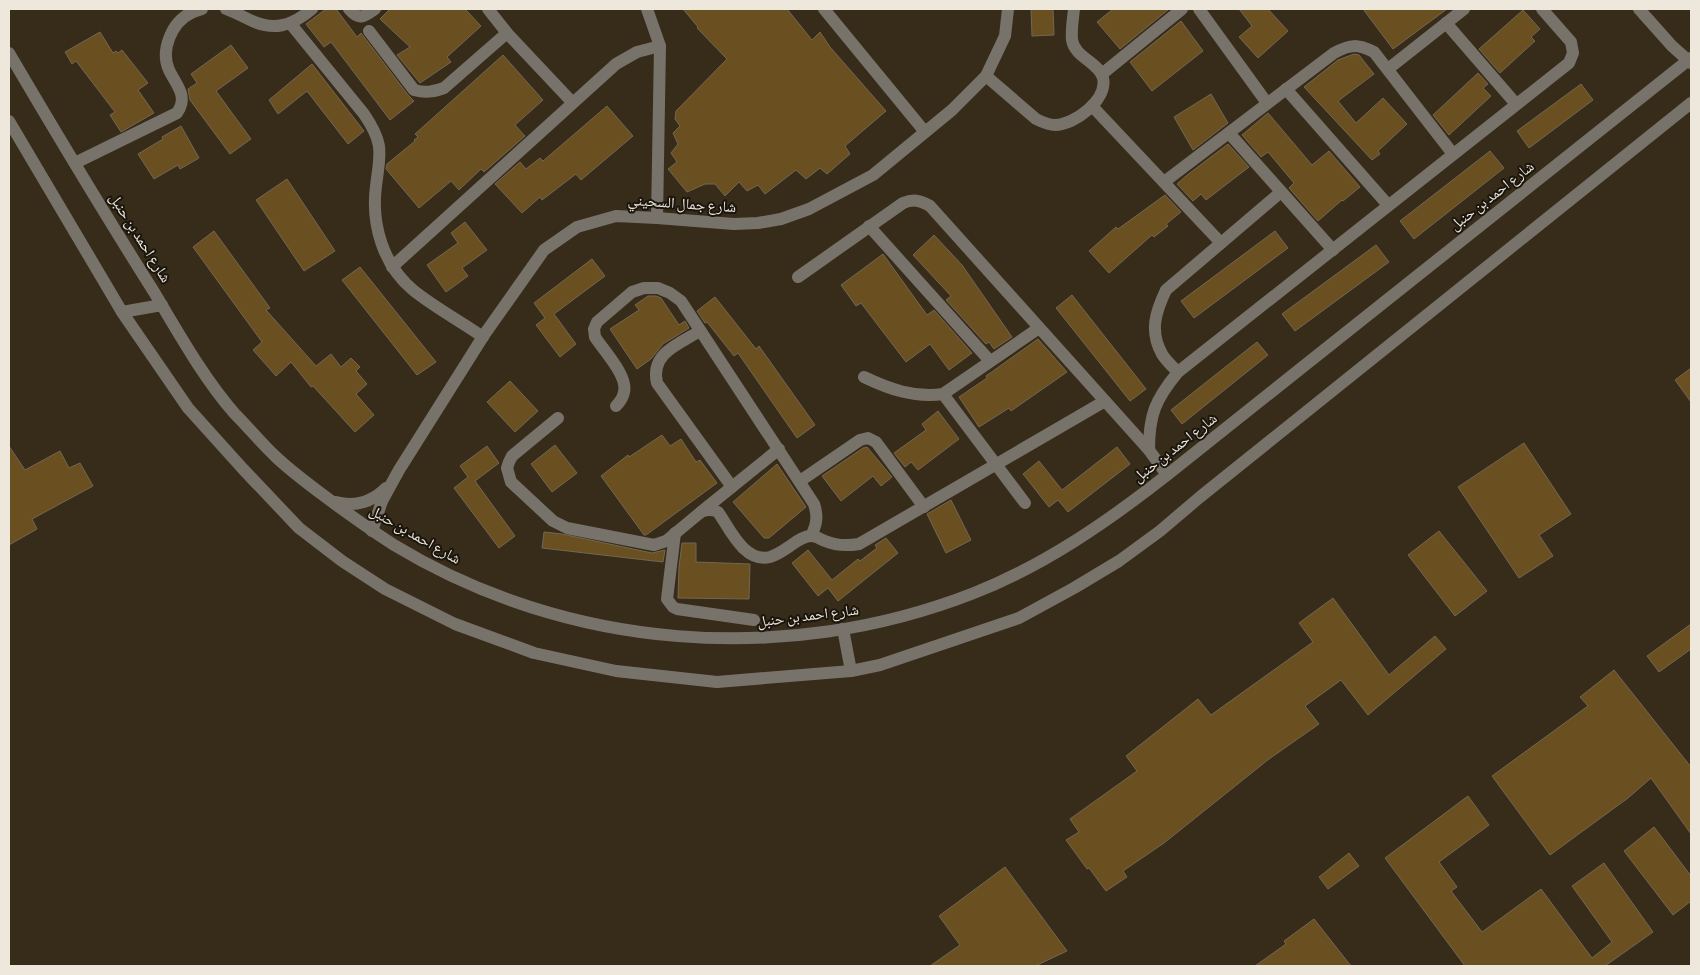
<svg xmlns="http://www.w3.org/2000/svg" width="1700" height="975" viewBox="0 0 1700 975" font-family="'Sofia Sans Condensed','Noto Naskh Arabic',sans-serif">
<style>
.building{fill:#6a4f20;stroke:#736754}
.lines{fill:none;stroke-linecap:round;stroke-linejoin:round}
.minor{stroke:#78736a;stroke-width:12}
.labels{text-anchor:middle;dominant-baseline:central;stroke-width:4;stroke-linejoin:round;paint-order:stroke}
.street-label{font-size:15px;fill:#eee7dc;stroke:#1a150d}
</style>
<rect width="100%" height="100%" fill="#372c1a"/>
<g class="building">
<polygon points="326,9 336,9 357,37 361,33 408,95 414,101 390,120 331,42 324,47 306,24"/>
<polygon points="390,9 465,9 481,26 447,57 451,62 420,83 397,55 410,47 380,19"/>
<polygon points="683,9 787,9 812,40 820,32 830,47 886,111 845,146 850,154 827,174 820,168 806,179 796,170 765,194 758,185 747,191 739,182 725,196 715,184 705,184 687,192 668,169 677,162 671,153 678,144 673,133 680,126 675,119 676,111 727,59 697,28 698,27"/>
<polygon points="1031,9 1053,9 1054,35 1032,36"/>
<polygon points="1113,9 1169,9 1120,49 1097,22"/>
<polygon points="1239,9 1268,9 1288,31 1258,58 1239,37 1252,26"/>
<polygon points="1363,9 1447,9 1393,49"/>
<polygon points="1523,10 1540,29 1531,37 1535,41 1500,73 1479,49"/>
<polygon points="1181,21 1203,51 1152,91 1130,62"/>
<polygon points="100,32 113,53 116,51 118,53 122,50 148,83 138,90 154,113 121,132 110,115 115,112 76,61 72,64 65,52"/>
<polygon points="231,45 248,68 216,91 251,139 230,154 190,100 188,89 197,83 191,74"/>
<polygon points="1354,54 1359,55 1374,74 1338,101 1356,123 1383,98 1407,124 1378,151 1380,154 1372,160 1304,87 1338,60"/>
<polygon points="503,55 543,100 515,125 525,136 484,172 481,169 459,190 451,181 419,208 386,169 387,164 415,141 414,140 418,137 415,134"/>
<polygon points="312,64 364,131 348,144 307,91 278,114 269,100"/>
<polygon points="1478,73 1488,84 1483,88 1491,96 1449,135 1433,115"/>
<polygon points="1581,84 1593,100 1529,148 1517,131"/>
<polygon points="1211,94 1228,123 1193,150 1174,117"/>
<polygon points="607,106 633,136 581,180 576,174 542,200 540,197 522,213 495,184 520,162 526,169 540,158 543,161"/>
<polygon points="1268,113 1312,165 1329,151 1360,187 1343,201 1342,200 1318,221 1289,188 1294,183 1268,152 1261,157 1242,135"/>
<polygon points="181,126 199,158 180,169 178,165 154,179 138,154 163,139 162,137"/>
<polygon points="1228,144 1249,167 1206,200 1201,194 1193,201 1177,184 1186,176"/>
<polygon points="1490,151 1504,168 1414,239 1400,221"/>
<polygon points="287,179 335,251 304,271 256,200"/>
<polygon points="1165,195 1181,212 1166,224 1168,226 1154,237 1152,235 1109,273 1089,251 1116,227 1118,229"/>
<polygon points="465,222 487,250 462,268 468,276 446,292 427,265 458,243 451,233"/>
<polygon points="214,231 270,308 266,310 316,366 331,354 341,367 351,358 360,367 356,371 367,384 356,394 374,415 355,432 313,386 311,387 291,362 276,376 253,350 262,342 193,247"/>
<polygon points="1275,231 1288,248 1194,318 1181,301"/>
<polygon points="934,235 962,265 1012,337 994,349 989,342 986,344 946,300 951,296 913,255"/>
<polygon points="1376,245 1389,262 1295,331 1282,314"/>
<polygon points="883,254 927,315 934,310 972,353 949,370 930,344 906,362 861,303 856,306 841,285"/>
<polygon points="592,259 605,276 554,314 576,344 560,357 536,325 545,318 534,303"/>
<polygon points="360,267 436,362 417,375 342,280"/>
<polygon points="1072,295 1146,389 1130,401 1056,308"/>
<polygon points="648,296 656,296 661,298 679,325 685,321 689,328 663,344 651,359 637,369 610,329 639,310 635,305"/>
<polygon points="715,297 756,349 759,346 815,425 797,438 738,353 734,356 707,322 705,323 697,311"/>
<polygon points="1038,339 1067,372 1011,411 1009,408 979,427 959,397 987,378 986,376"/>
<polygon points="1257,342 1268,355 1182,424 1171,410"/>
<polygon points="1691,368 1691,402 1675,380"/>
<polygon points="510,381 538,411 515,432 487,402"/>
<polygon points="938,411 959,439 918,470 911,462 905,467 894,453 926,430 922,424"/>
<polygon points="662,435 670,446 681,439 696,462 700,460 717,483 646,535 644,535 601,476 628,455 629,457"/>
<polygon points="1524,443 1571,514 1539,535 1553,556 1519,578 1458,487"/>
<polygon points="555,445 577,473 552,492 531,464"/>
<polygon points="9,446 25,470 60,451 69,468 80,463 93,486 32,519 37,529 9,545"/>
<polygon points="487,446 499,463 475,481 515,536 499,548 454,488 468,477 460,466"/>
<polygon points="867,447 892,477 881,486 873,476 841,501 822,476 863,448"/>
<polygon points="1117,447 1130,464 1068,512 1058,500 1049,507 1023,474 1039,461 1062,490"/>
<polygon points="777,464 806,507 769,538 764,538 733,502"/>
<polygon points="951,500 971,540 946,553 927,514"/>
<polygon points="1439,531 1487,591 1455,616 1408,555"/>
<polygon points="544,532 562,534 652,553 665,550 663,562 542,548"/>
<polygon points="886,538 898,553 838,601 828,588 818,596 792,563 808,550 832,580 858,559 860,561 877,548 875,545"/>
<polygon points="682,543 696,543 696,562 750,564 749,599 678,598 679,567"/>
<polygon points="1333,598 1389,675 1435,636 1446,649 1368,715 1341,680 1305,706 1319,724 1269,759 1164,843 1123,871 1127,877 1106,891 1089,868 1087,869 1066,840 1079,832 1070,819 1137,771 1126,756 1198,699 1211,715 1313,642 1299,623"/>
<polygon points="1691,624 1691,649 1659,672 1647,656"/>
<polygon points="1614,670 1691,767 1691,834 1651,778 1628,798 1550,855 1492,776 1588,706 1580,697"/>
<polygon points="1468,796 1489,825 1439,862 1457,887 1451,891 1482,932 1541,889 1592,958 1612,942 1572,886 1604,863 1653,932 1605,966 1465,966 1385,858"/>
<polygon points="1654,827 1691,876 1691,901 1673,915 1624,851"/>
<polygon points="1349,853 1359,866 1328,889 1319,877"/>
<polygon points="1005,867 1067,951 1035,966 930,966 960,945 939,916"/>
<polygon points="1314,919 1351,966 1255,966 1286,944 1284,941"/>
</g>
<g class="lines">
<g class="minor">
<path d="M226,9C234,12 240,15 248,19C273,32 292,26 312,9"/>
<path d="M349,9C359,21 364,17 375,9"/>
<polyline points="488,9 507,33 572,102"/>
<polyline points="647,9 660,46 657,218"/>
<polyline points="824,9 925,132"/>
<polyline points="1199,9 1267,103"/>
<polyline points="1639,9 1672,46 1691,63"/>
<path d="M290,23L364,114C385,145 380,153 376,186C371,224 383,265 413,290C434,307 460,321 483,337"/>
<polyline points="1446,23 1516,104"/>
<path d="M369,31L414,90C425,93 433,92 444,88L507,33"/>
<path d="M9,53C56,133 104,213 154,292C178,332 204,379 235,414C249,428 262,444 276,457C295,475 318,491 339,507C357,520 375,533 394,545C567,650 785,667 974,593C1045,565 1107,522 1167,475L1691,58"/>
<polyline points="1388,69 1464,9"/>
<polyline points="1102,74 1182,9"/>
<path d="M986,76L1036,119C1042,122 1048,125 1055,125C1074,125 1108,100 1103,78C1099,62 1075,58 1072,40C1071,30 1073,19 1074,9"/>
<polyline points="1286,89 1388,205"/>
<polyline points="1092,106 1221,243"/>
<polyline points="9,121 122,312 188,408 243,469 299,528 342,561 385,589 455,624 534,653 616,671 717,682 851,671 880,665 1019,618 1074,588 1119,561 1160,531 1200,497 1691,103"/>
<polyline points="1229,133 1333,250"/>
<path d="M75,163L177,113C189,96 176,85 169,70C160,50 172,22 191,13C195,11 199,10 202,9"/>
<path d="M1164,182L1334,53C1351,44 1357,44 1374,52L1453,154"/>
<polyline points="869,226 990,361"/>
<polyline points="392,267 616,64 637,52 660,46"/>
<path d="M798,277L903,203C913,199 920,200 930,206L1149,450L1167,475"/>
<polyline points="122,312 162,305"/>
<path d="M700,331C679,344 650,353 657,383L732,487"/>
<path d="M1178,372C1173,367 1166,361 1162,354C1149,331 1156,311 1166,290L1281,192"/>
<path d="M864,377C889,389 914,398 943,394L1039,328"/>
<polyline points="943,394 1025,503"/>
<path d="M616,406C620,402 623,398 624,392C628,376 604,351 595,337L594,329L597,322L632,292L644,288H658L670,293L681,301L814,504C818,516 817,524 811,536"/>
<path d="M558,418L512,456L509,462L507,468L511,482L553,521L567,528L654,545L666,541L701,512C707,509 712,509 718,512C730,529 744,563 770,557C777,555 784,550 790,546C796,542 803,536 811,536C816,536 820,539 825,541C837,546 847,546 859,544L1105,401"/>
<path d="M1149,450C1149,415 1155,400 1178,372L1569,63L1573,53L1571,42L1542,9"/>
<polyline points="800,481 860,440 868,438 876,442 924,507"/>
<path d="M336,502C355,507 371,503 386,488"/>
<polyline points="701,512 779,449"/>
<polyline points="372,531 382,501 399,470 484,335 544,250 577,227 616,216 657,218 734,224 758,223 781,219 809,209 873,175 952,110 986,76 1005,36 1008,9"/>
<polyline points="675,533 667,599 673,607 677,609 754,620"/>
<polyline points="843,629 851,671"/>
</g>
</g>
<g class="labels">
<g class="street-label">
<text transform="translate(1492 196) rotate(-38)">شارع احمد بن حنبل</text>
<text transform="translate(682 204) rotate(4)">شارع جمال السحيني</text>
<text transform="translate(140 238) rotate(58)">شارع احمد بن حنبل</text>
<text transform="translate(1175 448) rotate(-38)">شارع احمد بن حنبل</text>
<text transform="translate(415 535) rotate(30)">شارع احمد بن حنبل</text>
<text transform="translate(808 616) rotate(-7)">شارع احمد بن حنبل</text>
</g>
</g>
<rect width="1700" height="975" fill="none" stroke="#eee7dc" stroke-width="20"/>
</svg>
